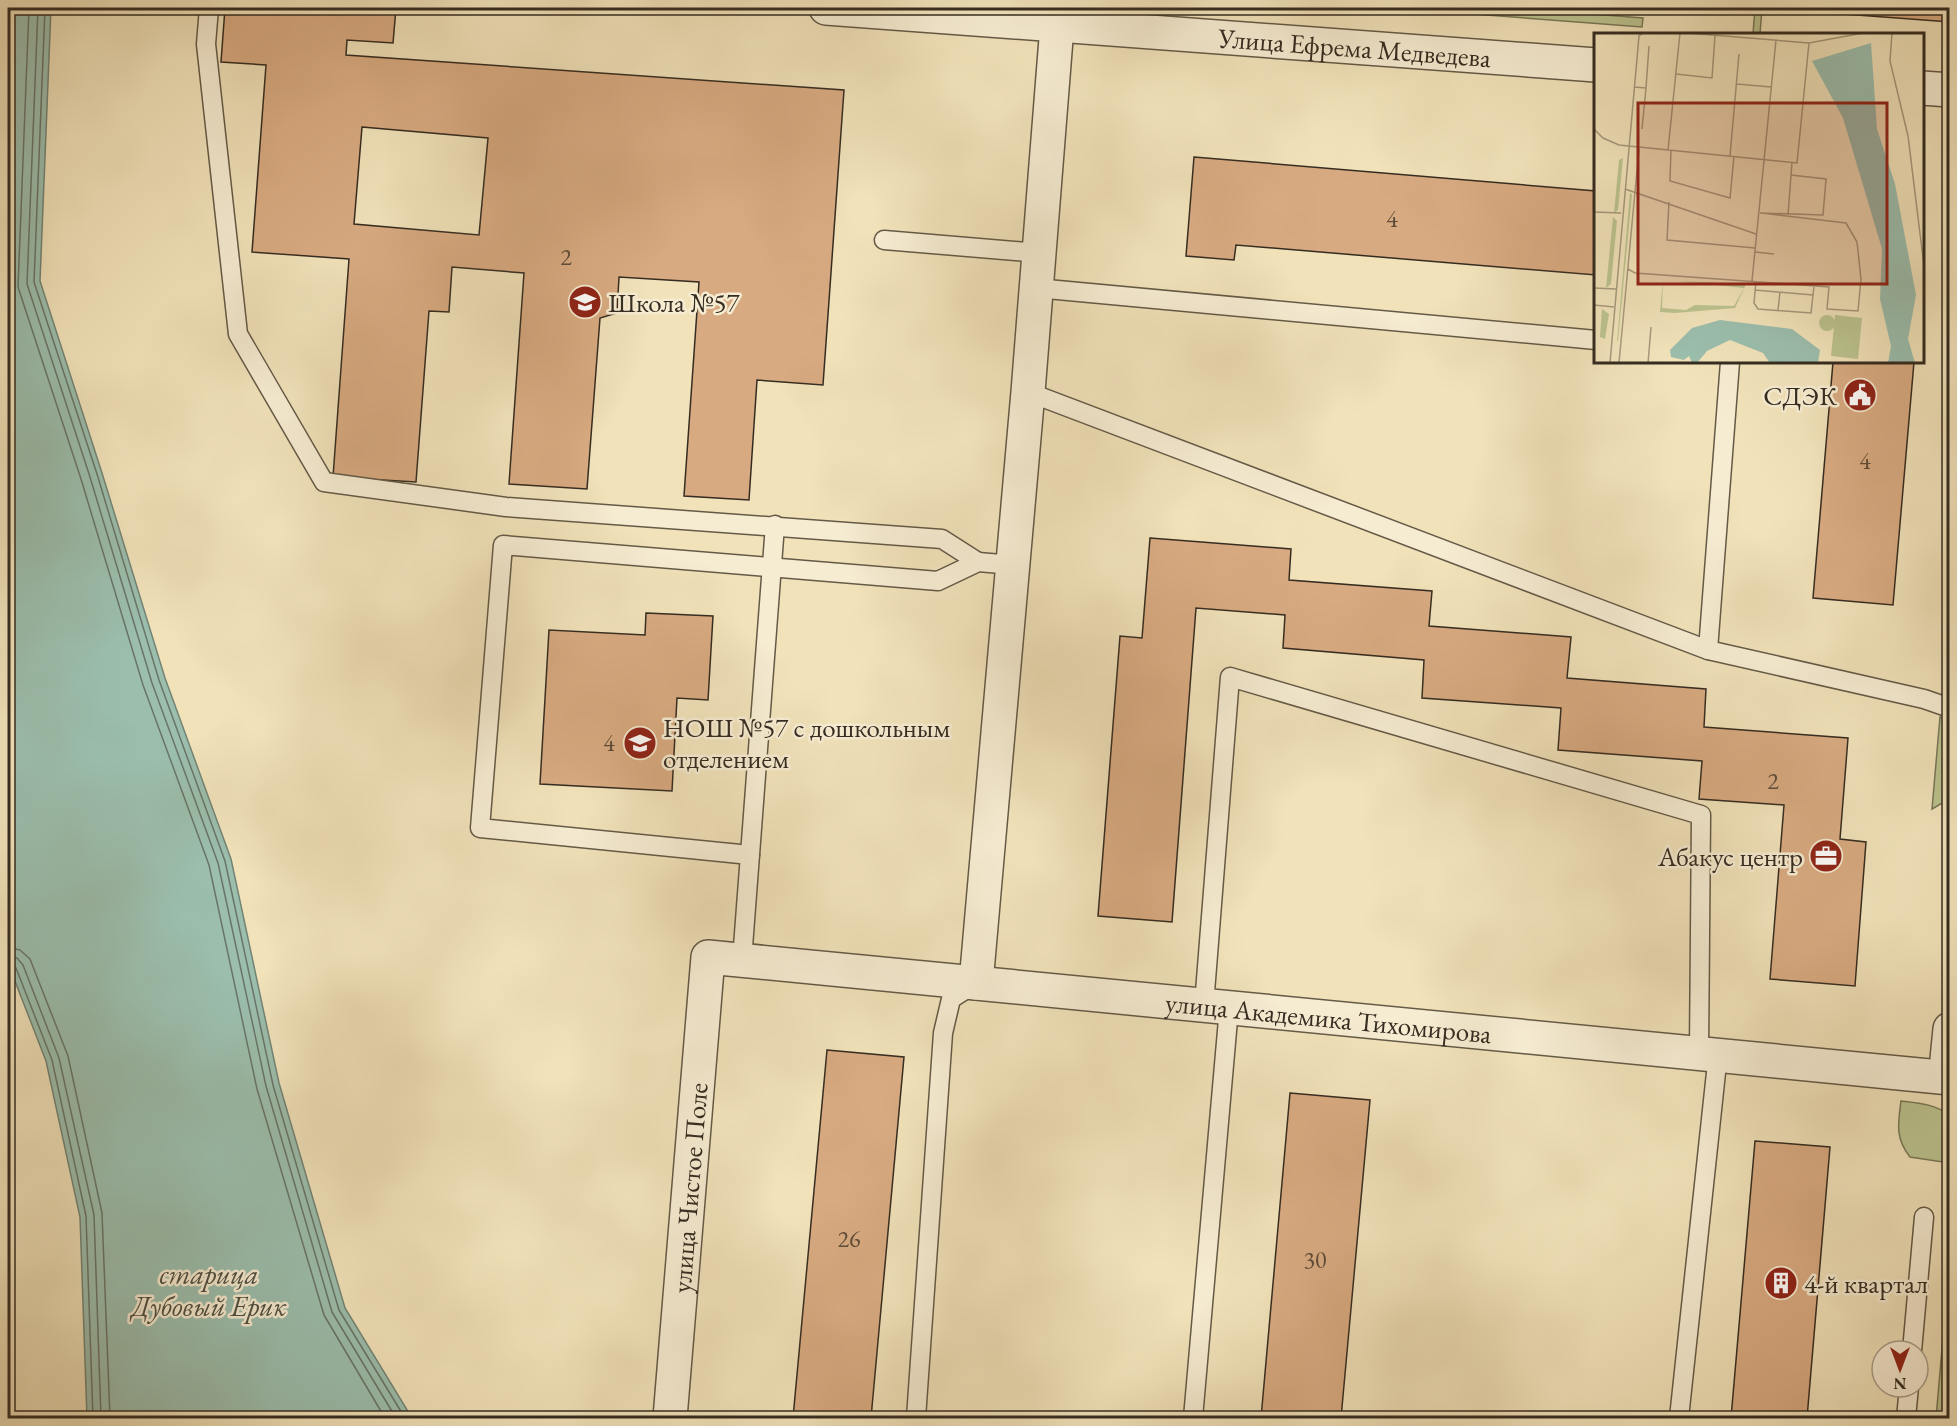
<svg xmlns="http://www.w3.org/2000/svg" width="1957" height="1426" viewBox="0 0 1957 1426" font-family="'EB Garamond',serif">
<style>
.green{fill:#bbc38f;stroke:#787858;stroke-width:1.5}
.water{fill:#9bbead;stroke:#728475;stroke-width:1.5}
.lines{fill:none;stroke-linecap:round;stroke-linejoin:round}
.shore{stroke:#687567;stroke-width:1.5}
.building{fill:#d8aa81;stroke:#352c21;stroke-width:1.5;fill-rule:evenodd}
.service-casing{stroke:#645a47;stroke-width:21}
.minor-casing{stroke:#645a47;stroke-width:36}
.service{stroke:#f6ecd2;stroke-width:18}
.minor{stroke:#f6ecd2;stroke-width:33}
.labels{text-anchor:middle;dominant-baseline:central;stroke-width:5;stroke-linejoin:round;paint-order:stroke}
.number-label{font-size:24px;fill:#5e4c39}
.street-label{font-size:27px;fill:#352c21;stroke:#f6ecd2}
.poi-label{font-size:27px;fill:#352c21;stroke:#f6ecd2;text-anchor:start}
.water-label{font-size:28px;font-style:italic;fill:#4e5044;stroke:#f6ecd2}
.inset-road{fill:none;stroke:#a6997d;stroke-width:1.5}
.view{fill:#8f2418;fill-opacity:0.15;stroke:#8f2418;stroke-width:3}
.inset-edge{fill:none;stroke:#352c21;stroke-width:3}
</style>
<rect width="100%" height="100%" fill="#f1e2ba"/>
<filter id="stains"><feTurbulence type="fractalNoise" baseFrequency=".00333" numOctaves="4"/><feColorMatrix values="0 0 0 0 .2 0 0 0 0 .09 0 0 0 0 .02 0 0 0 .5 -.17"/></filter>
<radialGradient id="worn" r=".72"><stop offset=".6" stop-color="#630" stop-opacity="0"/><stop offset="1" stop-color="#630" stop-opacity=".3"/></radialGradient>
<g class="green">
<polygon points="1394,8 1514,8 1643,18 1642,27"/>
<polygon points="1755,8 1762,8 1760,34 1753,34"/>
<polygon points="1940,717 1949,722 1949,799 1932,809"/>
<path d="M1901,1101C1918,1103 1935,1104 1949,1115V1163L1910,1157C1895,1138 1898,1124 1901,1101Z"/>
<polygon points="1949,1269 1949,1418 1936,1418"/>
</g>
<polygon class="water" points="8,8 51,8 40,281 102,473 165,678 231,859 279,1083 345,1308 412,1418 87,1418 80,1217 46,1061 8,963"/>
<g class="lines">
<g class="shore">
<polyline points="29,8 18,287 81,479 143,685 209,865 257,1089 324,1315 385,1418"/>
<polyline points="38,8 27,284 90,477 152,683 218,863 266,1086 332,1312 396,1418"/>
<polyline points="45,8 34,282 97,474 159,680 225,861 273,1085 339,1310 405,1418"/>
<polyline points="8,947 20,950 30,959 68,1056 102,1213 110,1418"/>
<polyline points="8,956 17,958 23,965 59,1058 94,1215 101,1418"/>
<polyline points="8,964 16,968 52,1060 86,1216 93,1418"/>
</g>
</g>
<g class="building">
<path d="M225,8H396L393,43L347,40L346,55L844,90L823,385L757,380L749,500L684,496L699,282L619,277L617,313L600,318L587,489L509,484L524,273L452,267L449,312L429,311L416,482L333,477L349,259L252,252L266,65L221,62ZM362,127L488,138L479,235L354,224Z"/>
<polygon points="1790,8 1950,8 1950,22 1790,10"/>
<polygon points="1194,157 1596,191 1596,275 1236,245 1234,260 1186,256"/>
<polygon points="1833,362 1914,362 1893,605 1813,598"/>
<polygon points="1150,538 1291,549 1289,580 1432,591 1429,626 1571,637 1567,678 1706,689 1704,727 1848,738 1840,839 1866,842 1855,986 1770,979 1784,805 1699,799 1702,761 1558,750 1561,708 1422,698 1424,660 1283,648 1285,615 1196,608 1172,922 1098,916 1120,636 1142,638"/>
<polygon points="646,613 713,616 708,700 677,698 672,791 540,784 549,630 645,635"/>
<polygon points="827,1050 904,1057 871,1418 793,1418"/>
<polygon points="1290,1093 1370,1100 1341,1418 1261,1418"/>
<polygon points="1755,1141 1830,1147 1807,1418 1731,1418"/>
</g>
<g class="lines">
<g class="service-casing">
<g id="service">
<polyline points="209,8 206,44 238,334 324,482 506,507 942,539 978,562"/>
<polyline points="884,240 1039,253"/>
<polyline points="1036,288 1596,340"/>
<polyline points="1028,392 1708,650 1924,699 1950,708"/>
<polyline points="1708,650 1730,362"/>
<polyline points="750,855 480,828 503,545 938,581 978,562 1013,565"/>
<polyline points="742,960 775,525"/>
<polyline points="1204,1005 1230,677 1701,815 1699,1052"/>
<polyline points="1912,1351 1924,1217"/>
<polyline points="916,1418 943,1033 951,999 973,985"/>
<polyline points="1193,1418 1229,1008"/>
<polyline points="1679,1418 1718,1054"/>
<polyline points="1906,1418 1909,1387"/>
</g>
</g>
<g class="minor-casing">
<g id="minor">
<path id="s1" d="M826,8L1596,65"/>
<polyline points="1922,88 1950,90"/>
<polyline points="976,983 1028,392 1057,26"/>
<polyline points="1947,1059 1950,1029"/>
<path id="s2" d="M670,1418L708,957L1950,1078"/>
</g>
</g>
<use href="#service" class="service"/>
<use href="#minor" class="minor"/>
</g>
<defs>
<g id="school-disc" transform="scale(1.725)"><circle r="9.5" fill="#8f2418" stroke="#f6ecd2"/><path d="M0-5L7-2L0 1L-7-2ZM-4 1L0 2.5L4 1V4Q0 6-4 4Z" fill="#fff"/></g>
<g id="civic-disc" transform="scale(1.725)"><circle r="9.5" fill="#8f2418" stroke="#f6ecd2"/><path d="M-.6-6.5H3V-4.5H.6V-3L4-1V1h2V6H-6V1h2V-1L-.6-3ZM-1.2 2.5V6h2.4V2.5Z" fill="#fff"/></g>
<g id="office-disc" transform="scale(1.725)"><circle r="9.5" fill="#8f2418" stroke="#f6ecd2"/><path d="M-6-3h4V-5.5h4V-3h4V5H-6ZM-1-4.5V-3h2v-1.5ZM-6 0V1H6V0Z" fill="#fff"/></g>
<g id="building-disc" transform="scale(1.725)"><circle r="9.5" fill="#8f2418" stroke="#f6ecd2"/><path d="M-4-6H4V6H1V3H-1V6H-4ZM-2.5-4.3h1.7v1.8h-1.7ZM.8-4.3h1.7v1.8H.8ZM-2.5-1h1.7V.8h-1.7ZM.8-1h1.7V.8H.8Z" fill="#fff"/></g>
</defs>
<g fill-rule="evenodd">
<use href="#school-disc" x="585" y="302"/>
<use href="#civic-disc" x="1860" y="395"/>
<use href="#school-disc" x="640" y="743"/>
<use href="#office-disc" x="1826" y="856"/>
<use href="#building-disc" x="1781" y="1283"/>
</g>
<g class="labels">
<g class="number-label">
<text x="1392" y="218">4</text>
<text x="566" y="256">2</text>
<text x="1865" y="460">4</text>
<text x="609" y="742">4</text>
<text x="1773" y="780">2</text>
<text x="849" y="1238">26</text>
<text x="1315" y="1259">30</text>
</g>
<g class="street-label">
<text stroke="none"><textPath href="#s1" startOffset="530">Улица Ефрема Медведева</textPath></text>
<text stroke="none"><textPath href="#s2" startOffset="1086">улица Академика Тихомирова</textPath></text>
<text stroke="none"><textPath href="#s2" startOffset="231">улица Чистое Поле</textPath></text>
</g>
<g class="poi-label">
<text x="608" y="302">Школа №57</text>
<text x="1837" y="395" text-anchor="end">СДЭК</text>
<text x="663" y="727">НОШ №57 с дошкольным<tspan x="663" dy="31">отделением</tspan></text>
<text x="1803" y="856" text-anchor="end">Абакус центр</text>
<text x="1804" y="1283">4-й квартал</text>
</g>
<g class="water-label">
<text x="209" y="1274">старица<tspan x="209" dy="32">Дубовый Ерик</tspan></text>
</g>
</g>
<g transform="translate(1594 33)">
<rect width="330" height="330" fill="#f1e2ba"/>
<path d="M29,125L24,177L20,180L25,127ZM36,160L38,161L24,308H23ZM19,184L23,188L17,251L12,255ZM69,247L68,275L92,277L101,272L140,273L150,255L84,248L152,251L141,275L81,280L66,279ZM8,276L15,281L11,306L6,304ZM241,282L268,285L264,326L237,323ZM225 290a8 8 0 1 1 16 0a8 8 0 1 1-16 0Z" fill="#bbc38f"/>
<path d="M277,10L283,96L301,151L322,262L314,306L321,330H294L297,313L286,266L288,216L249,85L218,28ZM126,287L198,296L226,317L224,330H176L169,320L136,307L113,318L103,330H98L95,323L90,327L77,324L76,317L98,295Z" fill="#9bbead"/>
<path class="inset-road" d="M94,0L215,10L269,0M298,0L296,28L314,103L330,233M82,41L118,45L121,3M143,51L177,54M40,54L52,55L55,13M0,96L9,105L25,112L203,130L215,10M48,96L52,55M74,117L86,0M77,117L76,148L136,165L140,123M136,123L145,21M31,156L162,201M75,169L73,207L161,215M0,179L27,180M166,180L229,182L232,146L197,142M194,182L198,129M161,219L180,221M34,236L41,240L235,254L233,276L264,278L267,246L263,209L252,190L168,180M158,248L182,7M162,248L160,270L164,276L217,280L220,253M0,255L22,256M161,257L219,262M0,272L20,274M184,277L186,259M16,330L45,3L49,0M25,330L45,116M54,330L57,294"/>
<path class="view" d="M44,70H293V251H44Z"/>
<rect width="330" height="330" class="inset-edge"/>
</g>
<rect width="1957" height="1426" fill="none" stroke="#f1e2ba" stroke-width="30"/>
<rect x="9" y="9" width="1939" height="1408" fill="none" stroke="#352c21" stroke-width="3"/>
<rect x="15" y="15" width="1927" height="1396" fill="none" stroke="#352c21" stroke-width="1.5"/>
<g transform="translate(1900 1369) rotate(180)"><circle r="28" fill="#f6ecd2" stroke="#a99f8b" stroke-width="1.5"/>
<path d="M0-4.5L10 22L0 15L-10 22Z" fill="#8f2418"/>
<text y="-9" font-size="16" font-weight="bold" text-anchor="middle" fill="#352c21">N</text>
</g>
<rect width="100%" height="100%" filter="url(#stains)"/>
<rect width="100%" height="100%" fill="url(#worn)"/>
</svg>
